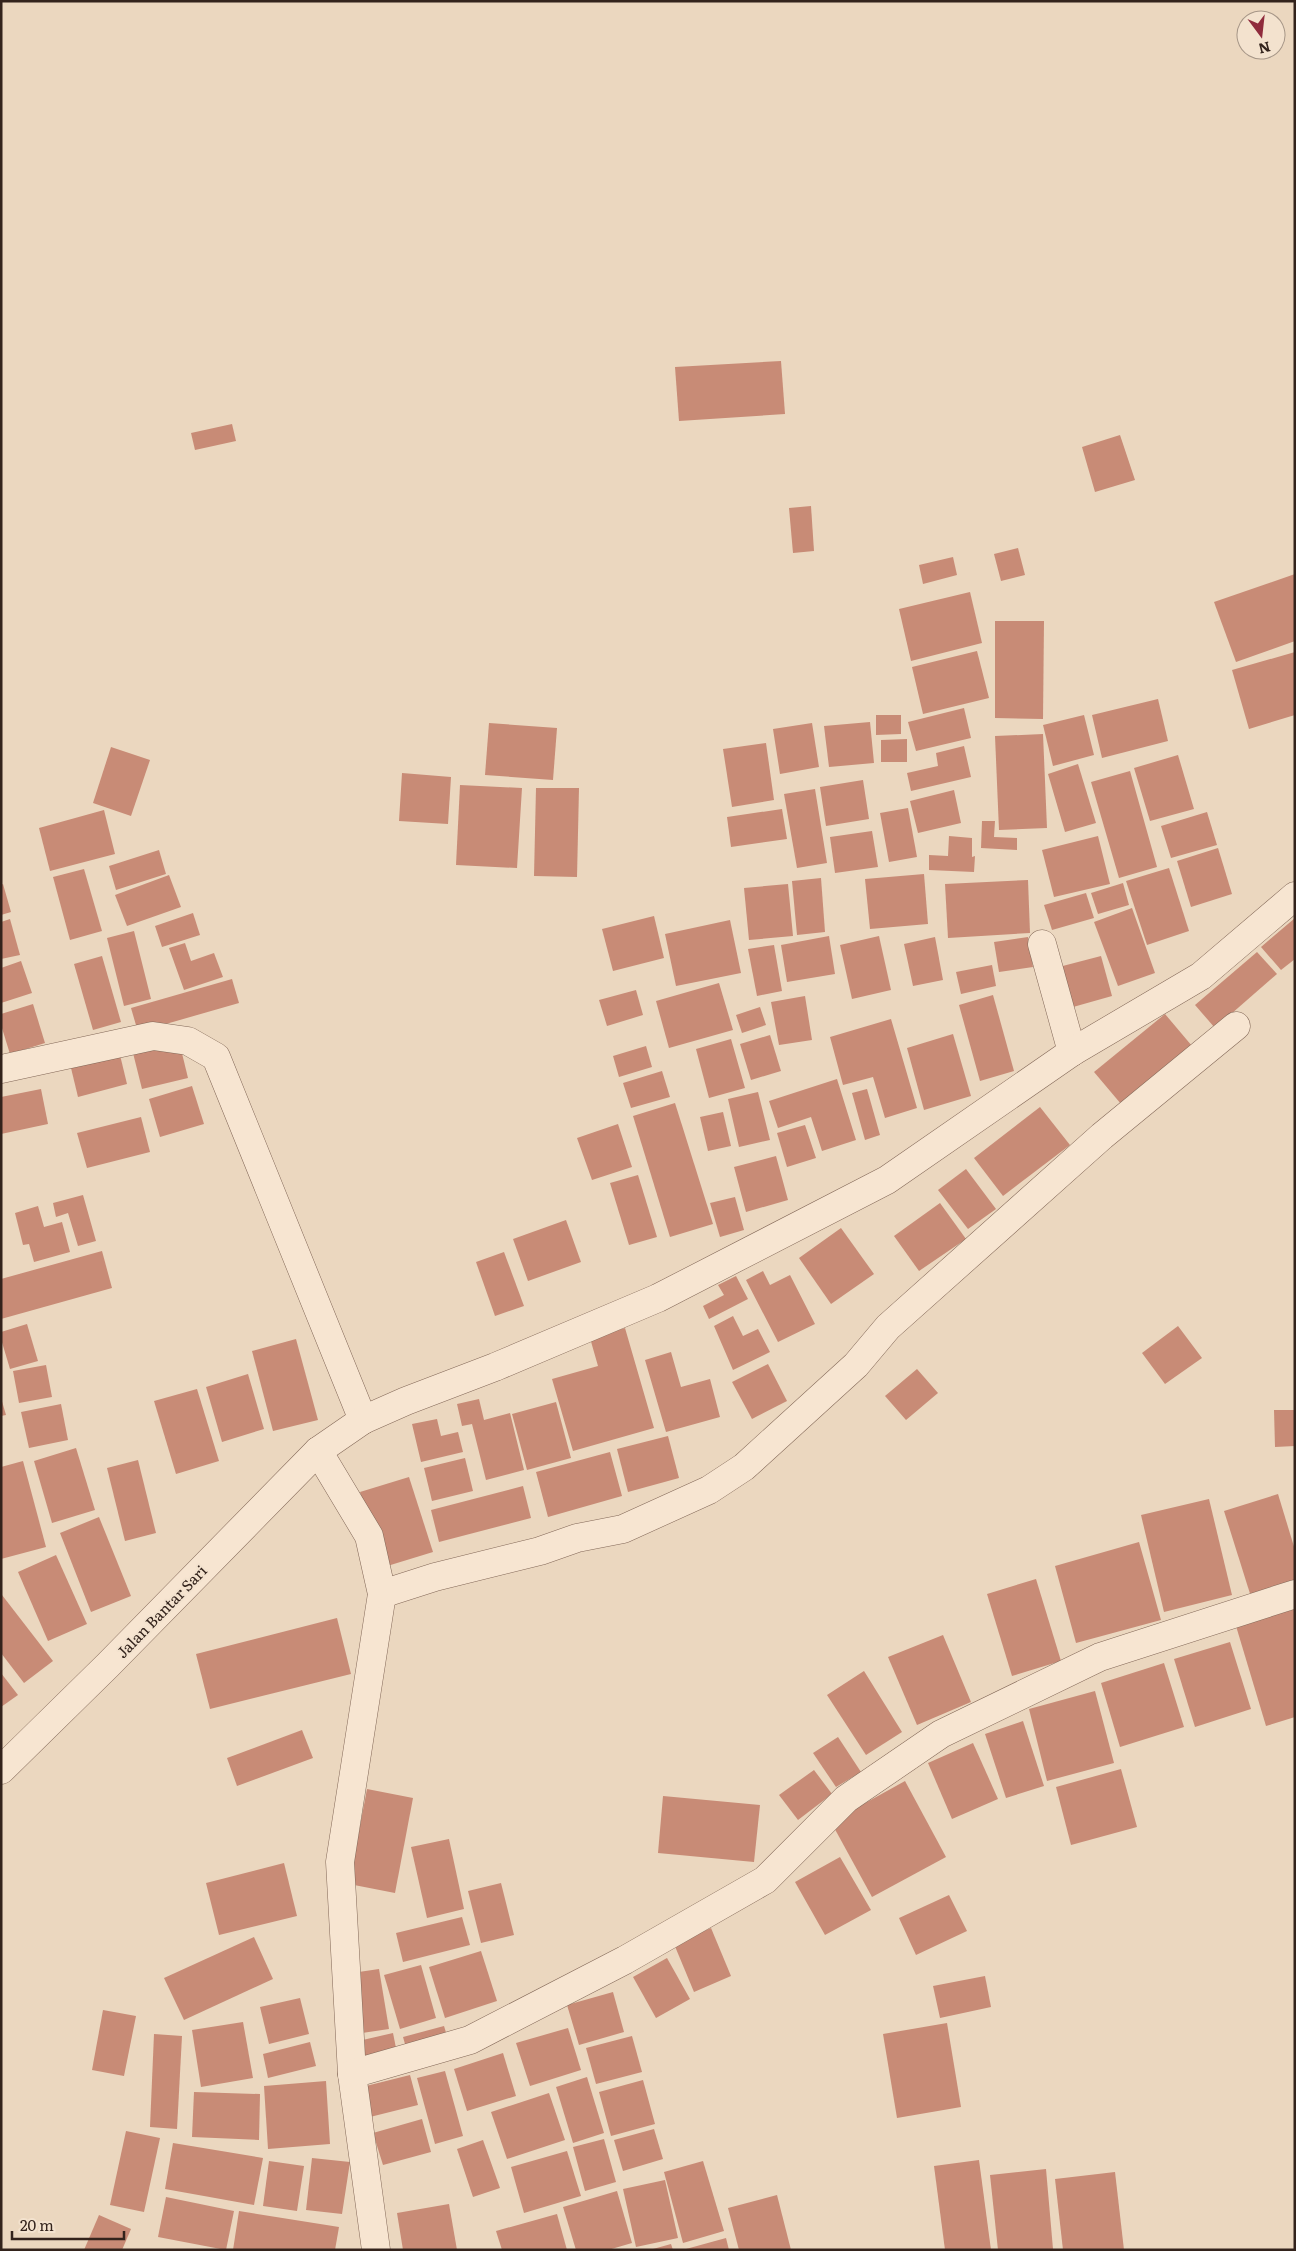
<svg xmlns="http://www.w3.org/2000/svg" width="1296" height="2251" viewBox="0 0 1296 2251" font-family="Literata,serif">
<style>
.building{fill:#c88b76}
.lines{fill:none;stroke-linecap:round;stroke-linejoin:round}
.minor-casing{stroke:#836858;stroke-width:29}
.minor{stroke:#f7e5d1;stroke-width:28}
.labels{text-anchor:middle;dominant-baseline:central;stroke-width:4;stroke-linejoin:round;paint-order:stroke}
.street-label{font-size:15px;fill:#33231c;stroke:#f3e2ce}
</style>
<rect width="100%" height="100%" fill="#ebd7bf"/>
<g class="building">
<polygon points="781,361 785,414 679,421 675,367"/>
<polygon points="232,424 236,441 195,450 191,433"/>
<polygon points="1120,435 1135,480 1095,492 1082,447"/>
<polygon points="811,506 814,551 793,553 789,508"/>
<polygon points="1018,548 1025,575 1001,581 994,554"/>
<polygon points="953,557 957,575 923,584 919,565"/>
<polygon points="1295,574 1295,641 1236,662 1214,602"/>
<polygon points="970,592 982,643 911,661 899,609"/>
<polygon points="995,621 1044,621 1043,719 995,718"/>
<polygon points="977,651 989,698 923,714 912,667"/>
<polygon points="1295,652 1295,715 1249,729 1232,670"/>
<polygon points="1158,699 1168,741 1102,758 1092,715"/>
<polygon points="964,708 971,738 916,751 908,722"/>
<polygon points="876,715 901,715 901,734 876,735"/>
<polygon points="1084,715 1094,755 1053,766 1043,725"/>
<polygon points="870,722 874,763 829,767 824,726"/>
<polygon points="489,723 557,728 553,780 485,775"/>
<polygon points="812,723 819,767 780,774 773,729"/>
<polygon points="1043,734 1047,828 999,830 995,736"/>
<polygon points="907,739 907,762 881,762 881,740"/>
<polygon points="766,743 774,800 732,807 723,749"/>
<polygon points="964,746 971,777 911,791 907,773 938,766 936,753"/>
<polygon points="111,747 150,760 131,816 93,803"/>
<polygon points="1178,755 1194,809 1150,821 1134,768"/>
<polygon points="1078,764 1096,823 1065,832 1048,774"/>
<polygon points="1130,771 1157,867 1119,878 1091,782"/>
<polygon points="402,773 451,777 448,824 399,821"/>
<polygon points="863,780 869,819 826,826 820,787"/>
<polygon points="460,785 522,788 517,868 456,865"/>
<polygon points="536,788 579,788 577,877 534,876"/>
<polygon points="815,789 827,863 797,868 784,794"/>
<polygon points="954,790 961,823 918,833 910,801"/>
<polygon points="908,808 917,857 889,862 880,813"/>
<polygon points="782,809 787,839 731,847 727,817"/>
<polygon points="104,810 115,854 50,871 39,828"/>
<polygon points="1207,812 1217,845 1171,858 1161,826"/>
<polygon points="982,821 995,821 994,837 1017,838 1017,850 981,848"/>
<polygon points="872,831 878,867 835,873 830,837"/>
<polygon points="949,836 972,838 972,857 975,856 974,872 929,870 929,855 948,856"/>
<polygon points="1098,836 1110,884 1054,897 1042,850"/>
<polygon points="1218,848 1232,894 1191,907 1177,861"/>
<polygon points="159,850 166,874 116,890 109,866"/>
<polygon points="1169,868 1189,931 1147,945 1126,881"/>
<polygon points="84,869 102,931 70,940 53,877"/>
<polygon points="924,874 928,924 870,929 865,879"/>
<polygon points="169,875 181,907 127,926 115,895"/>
<polygon points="821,878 825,932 797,935 792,881"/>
<polygon points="1028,880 1030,933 948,938 945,884"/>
<polygon points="1123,883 1129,905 1098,914 1091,893"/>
<polygon points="3,884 11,912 1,915 1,885"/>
<polygon points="788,884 793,936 749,940 744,888"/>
<polygon points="1086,893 1094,918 1052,930 1044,905"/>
<polygon points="1132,908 1155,973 1118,986 1094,922"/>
<polygon points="193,913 200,935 162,947 155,926"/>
<polygon points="654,916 664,958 613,971 602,929"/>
<polygon points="1295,918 1295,959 1281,970 1261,947"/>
<polygon points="10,919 20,955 1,959 1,922"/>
<polygon points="730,920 741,973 676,986 665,934"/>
<polygon points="134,931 151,999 124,1006 107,938"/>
<polygon points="829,936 835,974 787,982 781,945"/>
<polygon points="879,936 891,990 852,999 840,945"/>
<polygon points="935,937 943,980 913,986 904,944"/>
<polygon points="1028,937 1033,967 999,972 994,942"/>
<polygon points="185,943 191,961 214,953 223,977 184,990 169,948"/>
<polygon points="774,945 782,991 757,996 748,949"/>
<polygon points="1257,952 1277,974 1215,1028 1195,1005"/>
<polygon points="102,956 121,1022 93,1030 74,964"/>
<polygon points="1101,956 1112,996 1066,1009 1055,968"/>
<polygon points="21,961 32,993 1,1003 1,968"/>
<polygon points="992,965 996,986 961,994 956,972"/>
<polygon points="232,979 239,1003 138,1032 131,1008"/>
<polygon points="719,983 733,1030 669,1048 656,1001"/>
<polygon points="636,990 643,1015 607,1026 599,1000"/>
<polygon points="993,995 1014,1071 980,1081 959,1005"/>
<polygon points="805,996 812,1040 779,1045 771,1002"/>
<polygon points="33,1004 45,1043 10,1054 1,1025 1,1014"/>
<polygon points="760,1007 766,1025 742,1033 736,1015"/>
<polygon points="1165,1014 1192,1046 1121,1104 1094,1072"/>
<polygon points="891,1019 917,1108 885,1118 873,1077 843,1085 830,1037"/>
<polygon points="953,1034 971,1096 924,1110 907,1048"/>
<polygon points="770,1035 781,1071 751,1080 740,1044"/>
<polygon points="731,1039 745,1088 709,1098 696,1049"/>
<polygon points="179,1041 188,1078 142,1089 133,1053"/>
<polygon points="646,1046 652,1067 619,1077 613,1056"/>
<polygon points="120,1055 127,1084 78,1097 71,1068"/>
<polygon points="662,1071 670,1097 631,1108 623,1083"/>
<polygon points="837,1079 856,1140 822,1151 811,1117 778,1128 769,1101"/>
<polygon points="192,1086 204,1124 160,1137 149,1099"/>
<polygon points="41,1089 48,1124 1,1134 1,1097"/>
<polygon points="867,1089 880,1135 865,1140 852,1093"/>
<polygon points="758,1092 770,1140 739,1147 728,1099"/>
<polygon points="675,1103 713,1224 670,1237 633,1116"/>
<polygon points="1040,1107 1070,1145 1003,1196 974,1158"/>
<polygon points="723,1112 731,1146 708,1151 700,1117"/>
<polygon points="141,1117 150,1152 87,1168 77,1133"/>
<polygon points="618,1124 632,1167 592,1180 577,1138"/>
<polygon points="805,1125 816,1158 787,1167 777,1133"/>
<polygon points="776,1156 788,1200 746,1212 734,1167"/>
<polygon points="966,1169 996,1209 968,1229 938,1190"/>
<polygon points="638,1175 657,1237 629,1245 610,1183"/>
<polygon points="83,1195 96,1241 78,1246 68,1213 56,1217 53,1203"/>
<polygon points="735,1197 744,1230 720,1237 710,1203"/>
<polygon points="940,1203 966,1239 919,1271 894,1236"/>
<polygon points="38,1206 44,1227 62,1222 70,1252 34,1262 29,1244 23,1245 15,1213"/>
<polygon points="566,1220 581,1262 528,1281 513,1239"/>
<polygon points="841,1228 874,1274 831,1304 799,1258"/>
<polygon points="102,1251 112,1288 1,1319 1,1279"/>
<polygon points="504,1252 524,1306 495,1316 476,1262"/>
<polygon points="763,1271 770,1285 790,1275 815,1324 778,1342 746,1280"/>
<polygon points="736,1276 748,1299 709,1319 703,1306 724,1295 718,1285"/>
<polygon points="733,1316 743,1336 758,1329 770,1352 733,1370 714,1326"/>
<polygon points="27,1324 38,1361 10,1369 1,1339 1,1332"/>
<polygon points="1178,1326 1202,1358 1165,1384 1142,1353"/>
<polygon points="625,1328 654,1428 573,1451 552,1379 598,1366 590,1338"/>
<polygon points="296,1339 318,1420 273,1431 252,1351"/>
<polygon points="671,1352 681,1387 710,1379 720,1417 666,1432 645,1360"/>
<polygon points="768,1364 787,1401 752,1419 732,1382"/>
<polygon points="46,1365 52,1397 19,1403 13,1371"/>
<polygon points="917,1369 938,1393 906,1420 885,1396"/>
<polygon points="248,1374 264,1429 222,1442 206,1387"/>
<polygon points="197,1389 219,1461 176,1474 154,1401"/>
<polygon points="1,1398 6,1415 1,1416"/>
<polygon points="479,1399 484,1420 510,1413 524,1470 486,1480 472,1424 462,1426 457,1404"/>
<polygon points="556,1402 571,1458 527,1470 512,1414"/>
<polygon points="61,1404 68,1440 29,1448 21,1412"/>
<polygon points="1274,1410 1295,1410 1295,1446 1275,1447"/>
<polygon points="437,1419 441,1436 458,1432 463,1452 421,1462 412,1424"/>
<polygon points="668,1436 679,1478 628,1492 617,1449"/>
<polygon points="76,1448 95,1510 52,1523 34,1461"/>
<polygon points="610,1452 622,1496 548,1517 536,1472"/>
<polygon points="465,1458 473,1491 432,1501 424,1468"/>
<polygon points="138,1460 156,1533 125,1541 107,1468"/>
<polygon points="23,1461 46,1547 1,1559 1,1467"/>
<polygon points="409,1477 433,1552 384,1567 360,1492"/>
<polygon points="523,1486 531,1518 439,1542 431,1510"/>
<polygon points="1278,1494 1295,1550 1295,1587 1252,1600 1224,1511"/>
<polygon points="1209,1499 1232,1595 1164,1612 1141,1515"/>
<polygon points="99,1517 131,1596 91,1612 60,1533"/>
<polygon points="1139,1542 1161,1620 1076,1643 1055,1566"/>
<polygon points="56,1555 87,1624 48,1641 18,1572"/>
<polygon points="1036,1579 1061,1661 1012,1676 987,1594"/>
<polygon points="2,1595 53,1661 24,1683 1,1653"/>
<polygon points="1295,1609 1295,1717 1266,1726 1236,1626"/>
<polygon points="337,1618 351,1674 210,1709 196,1654"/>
<polygon points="943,1635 971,1702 917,1725 888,1657"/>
<polygon points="1230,1642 1251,1709 1195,1727 1174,1659"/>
<polygon points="1164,1663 1184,1727 1120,1747 1101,1683"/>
<polygon points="864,1671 902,1732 866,1755 827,1695"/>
<polygon points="1,1673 18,1695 1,1707"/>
<polygon points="1095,1691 1114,1763 1047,1781 1029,1709"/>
<polygon points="1023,1721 1044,1786 1006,1798 985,1734"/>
<polygon points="302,1730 313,1758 237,1786 227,1758"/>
<polygon points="838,1737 861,1772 836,1787 813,1753"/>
<polygon points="973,1743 998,1799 952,1819 928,1763"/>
<polygon points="1121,1769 1137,1827 1071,1845 1056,1787"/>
<polygon points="814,1770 832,1794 798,1820 779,1795"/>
<polygon points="905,1781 946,1857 872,1897 831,1822"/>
<polygon points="367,1789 413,1798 395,1893 349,1884"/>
<polygon points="663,1796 760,1805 754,1862 658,1853"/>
<polygon points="449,1839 464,1909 427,1918 411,1847"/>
<polygon points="840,1857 871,1910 825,1935 795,1882"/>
<polygon points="284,1863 297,1916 219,1935 206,1883"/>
<polygon points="501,1883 514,1935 481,1943 468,1891"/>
<polygon points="949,1895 967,1931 916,1955 899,1918"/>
<polygon points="462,1917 470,1945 403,1962 396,1933"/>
<polygon points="711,1928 731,1976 694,1992 674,1944"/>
<polygon points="254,1937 273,1979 184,2020 164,1978"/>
<polygon points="481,1951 497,2001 445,2018 429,1967"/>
<polygon points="667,1958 690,1999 656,2018 633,1977"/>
<polygon points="421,1965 436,2018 400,2029 384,1975"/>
<polygon points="379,1969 389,2029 362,2033 352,1973"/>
<polygon points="985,1976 991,2007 940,2018 933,1986"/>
<polygon points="613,1992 624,2032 579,2045 567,2005"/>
<polygon points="300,1998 309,2034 269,2044 260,2007"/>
<polygon points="103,2010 136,2016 124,2076 92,2070"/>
<polygon points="243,2022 253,2078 201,2087 192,2030"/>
<polygon points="947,2023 961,2107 897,2118 883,2034"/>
<polygon points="444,2026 448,2039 407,2051 403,2037"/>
<polygon points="568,2028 581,2070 530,2086 516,2043"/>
<polygon points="393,2033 397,2053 359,2062 354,2042"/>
<polygon points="154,2034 182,2036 177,2129 150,2127"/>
<polygon points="632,2036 642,2072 596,2084 586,2048"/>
<polygon points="310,2042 316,2066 268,2078 263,2054"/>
<polygon points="503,2053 516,2096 467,2111 454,2069"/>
<polygon points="445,2071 463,2136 435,2144 417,2078"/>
<polygon points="410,2075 418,2105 370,2117 362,2087"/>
<polygon points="587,2077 604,2133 573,2143 556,2087"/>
<polygon points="643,2080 655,2124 611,2136 599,2092"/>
<polygon points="326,2081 330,2144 268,2149 264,2086"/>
<polygon points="194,2092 260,2094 259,2140 192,2137"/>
<polygon points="549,2093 565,2140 507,2159 491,2112"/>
<polygon points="422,2119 431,2152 383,2165 373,2133"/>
<polygon points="654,2129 663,2159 623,2171 614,2140"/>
<polygon points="126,2131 160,2138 144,2212 110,2205"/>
<polygon points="604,2139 616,2182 585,2191 573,2147"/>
<polygon points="483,2140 500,2188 473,2197 457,2149"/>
<polygon points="173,2143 263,2158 254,2205 165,2189"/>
<polygon points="567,2151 581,2196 524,2213 511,2167"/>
<polygon points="312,2158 350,2162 342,2214 306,2210"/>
<polygon points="979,2160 991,2250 945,2250 934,2166"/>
<polygon points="269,2161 304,2166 297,2211 263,2206"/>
<polygon points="703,2161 724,2231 683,2243 664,2172"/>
<polygon points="1046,2169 1053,2249 998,2250 990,2175"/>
<polygon points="1115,2172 1124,2250 1063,2250 1055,2179"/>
<polygon points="665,2180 678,2238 636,2247 623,2189"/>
<polygon points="617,2191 632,2243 608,2250 576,2250 563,2207"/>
<polygon points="777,2195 791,2250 739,2250 728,2208"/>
<polygon points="166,2197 234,2211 226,2250 158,2237"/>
<polygon points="449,2204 457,2250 403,2250 397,2213"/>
<polygon points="239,2211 339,2227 335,2250 233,2250"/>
<polygon points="557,2214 567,2250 502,2250 496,2231"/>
<polygon points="99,2215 131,2229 122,2250 84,2250"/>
<polygon points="726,2238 729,2250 686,2250 686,2249"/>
<polygon points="671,2244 673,2250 653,2250 653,2249"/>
</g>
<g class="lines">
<g class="minor-casing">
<g id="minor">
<polyline points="1042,944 1072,1052"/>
<polyline points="1,1069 153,1036 188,1041 216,1057 363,1420"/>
<polyline points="318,1451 369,1536 382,1594 340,1862 352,2074 376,2250"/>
<polyline points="382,1594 435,1577 540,1551 577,1538 623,1529 709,1490 744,1467 856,1365 888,1327 1102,1136 1236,1026"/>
<polyline points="1,1770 108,1665 318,1451 363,1420 406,1401 495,1367 658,1298 887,1180 1072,1052 1201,976 1295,896"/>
<polyline points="352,2074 470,2040 625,1960 765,1880 846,1799 941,1734 1100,1657 1295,1594"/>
</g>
</g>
<use href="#minor" class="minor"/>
</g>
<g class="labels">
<g class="street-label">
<text transform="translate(161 1611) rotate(-46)">Jalan Bantar Sari</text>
</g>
</g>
<rect width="1296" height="2251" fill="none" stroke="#33231c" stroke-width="5"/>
<g transform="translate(1261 35) rotate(165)"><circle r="24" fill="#f3e2ce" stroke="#a69687"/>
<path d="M0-4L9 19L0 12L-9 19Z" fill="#8f2b3c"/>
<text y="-8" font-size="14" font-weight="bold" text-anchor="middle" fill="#33231c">N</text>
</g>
<path d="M12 2231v8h112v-8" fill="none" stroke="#33231c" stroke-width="2.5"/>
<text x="20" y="2231" font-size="15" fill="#33231c" stroke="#f3e2ce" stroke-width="4" paint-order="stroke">20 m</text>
</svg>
